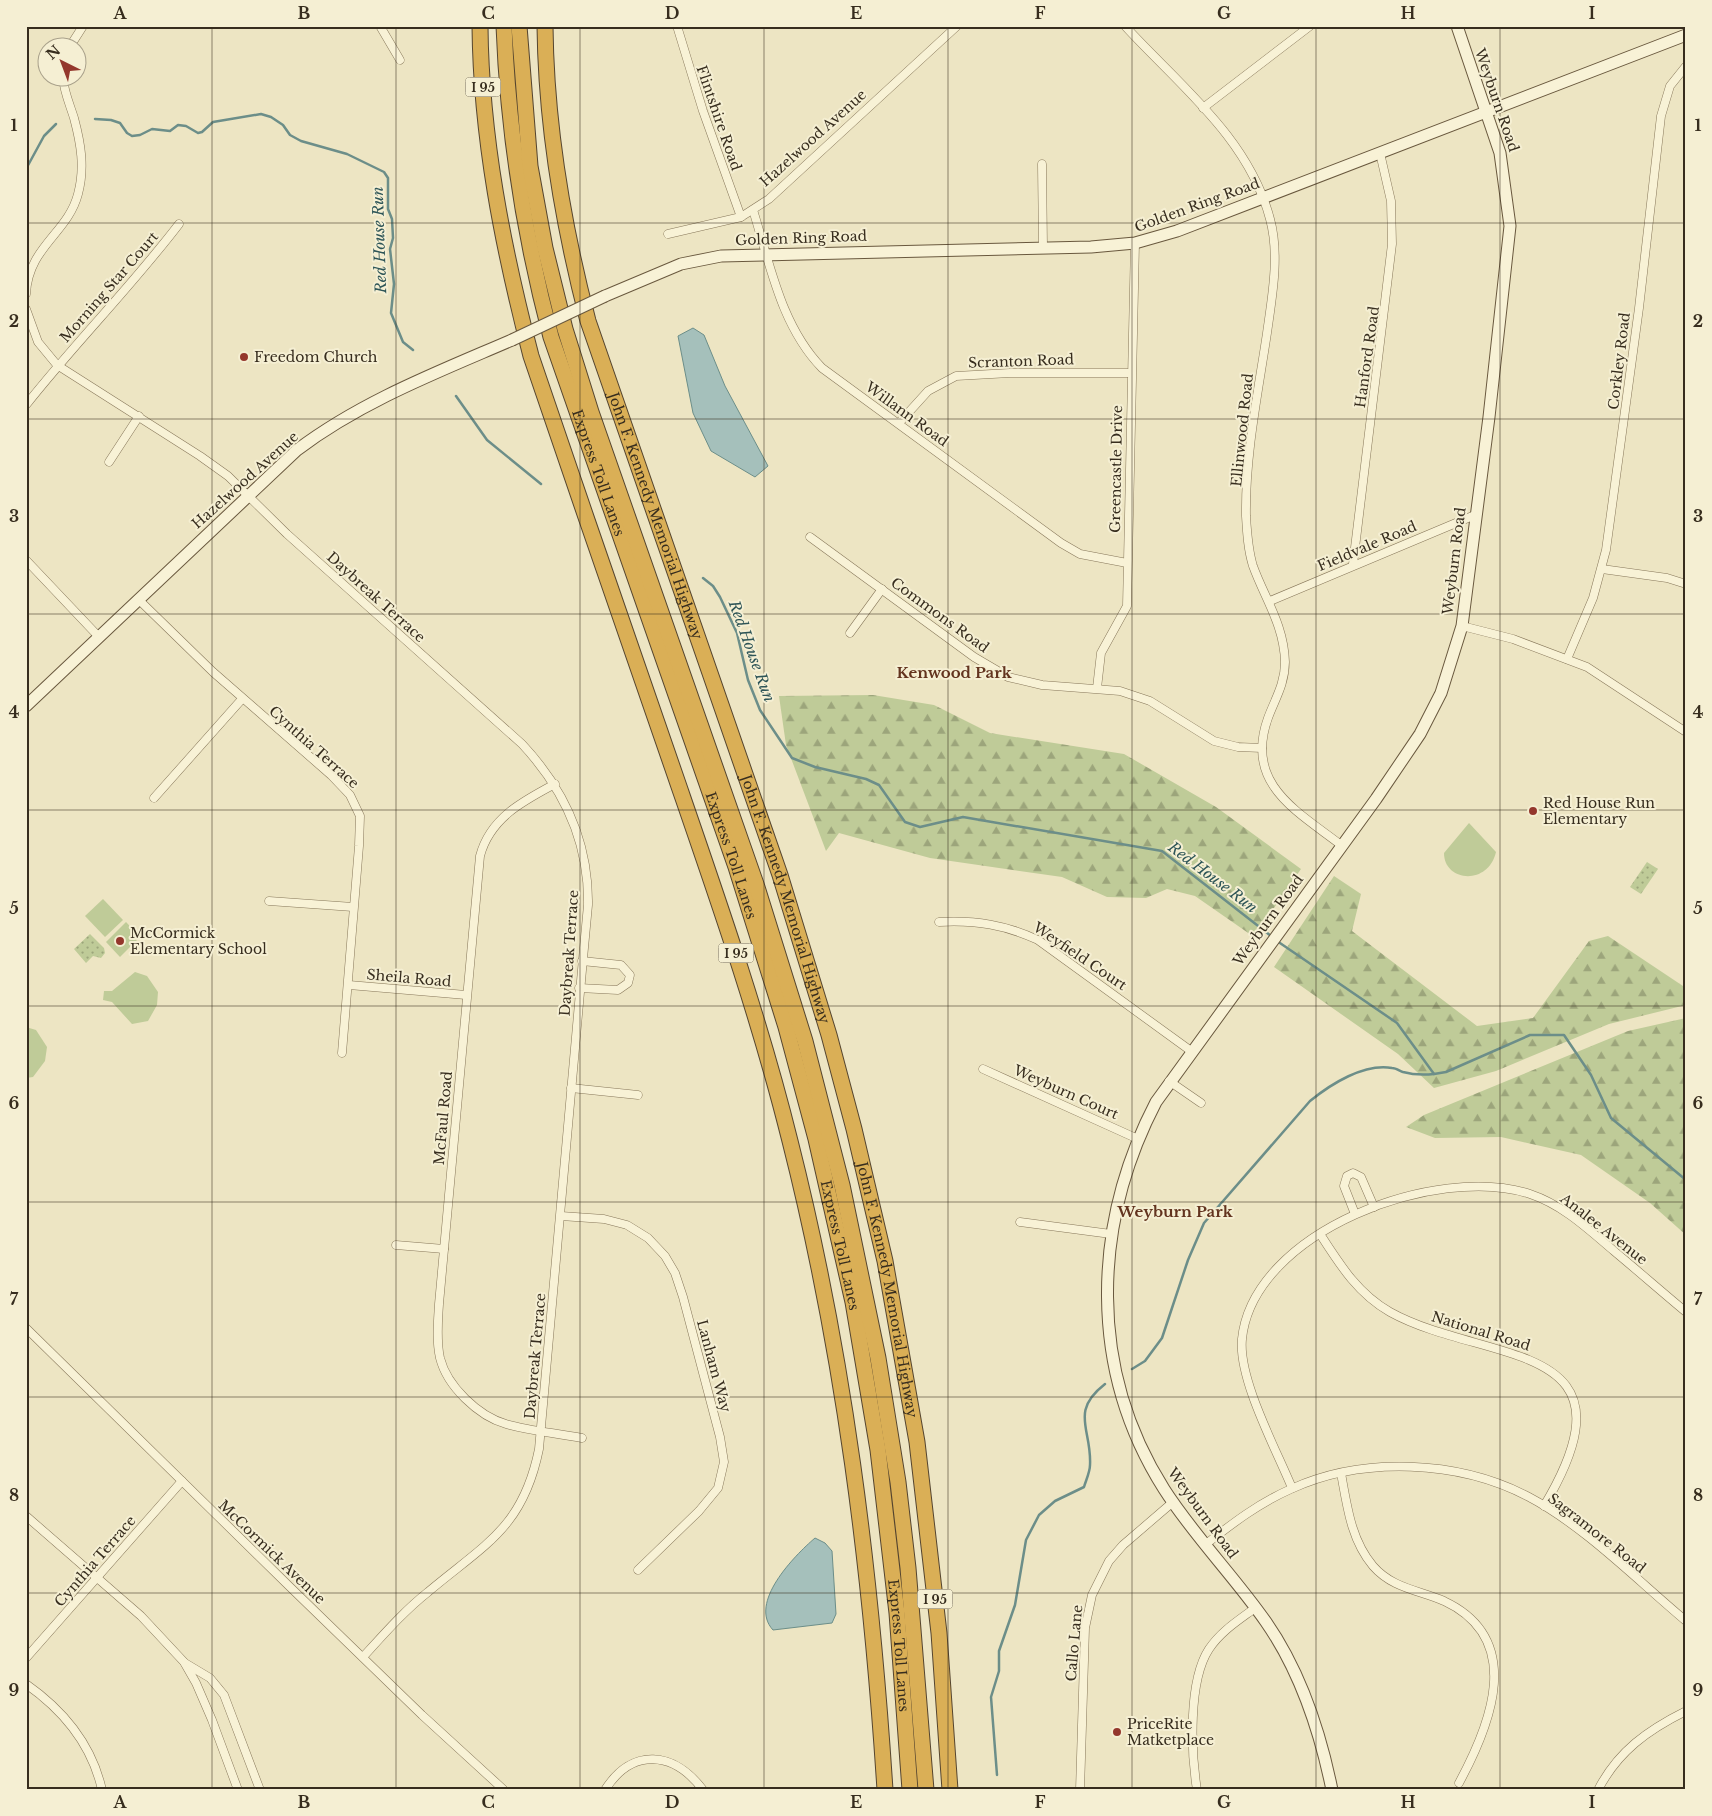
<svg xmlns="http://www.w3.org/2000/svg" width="1712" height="1816" viewBox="0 0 1712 1816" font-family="'Libre Baskerville',serif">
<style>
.green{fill:url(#green-dots)}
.forest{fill:url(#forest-firs)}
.pitch{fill:#bfcb98}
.water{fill:#a5c0bb;stroke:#6c8e89}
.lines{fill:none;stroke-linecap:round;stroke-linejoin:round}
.stream{stroke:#6c8e89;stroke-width:2.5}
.street-casing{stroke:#87775a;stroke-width:9}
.secondary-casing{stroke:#69583e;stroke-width:13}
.highway-casing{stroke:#55452f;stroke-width:17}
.street{stroke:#f8f2d6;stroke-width:8}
.secondary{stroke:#f8f2d6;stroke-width:11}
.highway{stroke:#daaf56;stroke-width:15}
.secondary-bridge-casing{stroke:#69583e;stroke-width:13;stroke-linecap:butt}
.secondary-bridge{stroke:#f8f2d6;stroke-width:11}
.grid{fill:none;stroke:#372d1e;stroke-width:1;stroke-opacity:0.55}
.poi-dot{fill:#94372c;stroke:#f5efd3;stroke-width:2}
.labels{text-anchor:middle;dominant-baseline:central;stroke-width:4;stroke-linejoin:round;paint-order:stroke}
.shield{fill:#f5efd3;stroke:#706754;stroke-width:1}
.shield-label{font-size:12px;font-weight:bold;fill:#372d1e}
.street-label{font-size:14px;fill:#372d1e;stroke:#f5efd3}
.poi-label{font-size:14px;fill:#372d1e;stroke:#f5efd3;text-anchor:start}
.water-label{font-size:15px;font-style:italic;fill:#2e5557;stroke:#f5efd3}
.neighbourhood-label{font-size:15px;font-weight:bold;fill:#63341f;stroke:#f5efd3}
.neatline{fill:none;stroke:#372d1e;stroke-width:2}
.grid-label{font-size:16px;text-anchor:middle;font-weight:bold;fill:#372d1e}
</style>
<defs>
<pattern id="green-dots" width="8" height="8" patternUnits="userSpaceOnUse" patternTransform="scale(1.25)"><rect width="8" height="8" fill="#bfcb98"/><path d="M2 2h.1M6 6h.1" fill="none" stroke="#9ca57b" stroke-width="1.8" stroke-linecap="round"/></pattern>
<pattern id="forest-firs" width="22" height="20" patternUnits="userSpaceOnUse" patternTransform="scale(1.25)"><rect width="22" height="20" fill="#bfcb98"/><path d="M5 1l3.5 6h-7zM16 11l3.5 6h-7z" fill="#9ca57b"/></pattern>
</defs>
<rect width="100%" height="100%" fill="#ede5c3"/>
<g class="green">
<polygon points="1647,862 1658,869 1641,894 1630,887"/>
<polygon points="90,934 104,948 105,953 101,958 93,956 86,963 74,949"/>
</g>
<g class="forest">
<polygon points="873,695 934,705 990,733 1124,754 1216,807 1301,869 1254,937 1195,896 1167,889 1146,898 1107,897 1062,877 930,858 839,833 826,851 786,745 779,696"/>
<polygon points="1334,876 1361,894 1352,931 1477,1026 1533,1018 1589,941 1608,936 1686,988 1686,1005 1609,1024 1496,1071 1434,1088 1398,1054 1274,967"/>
<polygon points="1686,1018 1686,1235 1650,1203 1581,1155 1501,1137 1435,1138 1406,1127 1424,1115 1628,1031"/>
</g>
<g class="pitch">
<path d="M1469,823L1496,852C1488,886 1444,882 1444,853Z"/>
<polygon points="103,899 123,920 105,937 85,916"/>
<polygon points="126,922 140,937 120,957 106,942"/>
<polygon points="135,972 147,976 158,992 157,1005 148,1021 132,1024 112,1002 103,1000 104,991 112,991"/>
<polygon points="26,1027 36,1030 47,1047 45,1061 33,1077 26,1078"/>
</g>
<g class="water">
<polygon points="693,328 704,335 725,386 768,466 755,477 711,451 693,413 678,336"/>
<path d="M815,1538L825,1543L832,1551L836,1614L832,1623L773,1630C748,1603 794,1556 815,1538Z"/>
</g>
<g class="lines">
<g class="stream">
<polyline points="95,119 111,120 120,123 127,133 132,136 140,135 152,129 170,131 178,125 186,126 198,133 202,132 213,122 261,114 271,117 283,125 290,135 301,141 347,154 384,172 388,178 388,209 392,219 393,238 390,249 394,284 391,313 403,342 413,350"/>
<polyline points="26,169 44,136 56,124"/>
<polyline points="456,396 487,440 541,484"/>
<polyline points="703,578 713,586 720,597 737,633 748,680 760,710 792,758 815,767 866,779 879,785 905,822 920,827 963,817 1162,851 1271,936"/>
<polyline points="1277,941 1397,1023 1434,1074 1446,1072 1530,1035 1564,1035 1591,1075 1611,1118 1686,1180"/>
<path d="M1132,1369L1145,1361L1162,1338L1188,1260L1204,1223L1310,1101C1331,1084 1364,1063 1392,1068C1396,1068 1400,1071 1403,1072C1414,1075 1424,1075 1434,1074"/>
<path d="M997,1775L991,1697L999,1671V1651L1015,1605L1026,1540L1039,1515L1055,1501L1084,1487C1086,1480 1090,1472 1090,1465C1092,1429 1069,1412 1105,1384"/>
</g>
<g class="street-casing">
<g id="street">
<polyline points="380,26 400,60"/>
<polyline points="677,26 703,111 741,217"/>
<path d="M1125,26C1179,85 1249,138 1270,219C1280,255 1272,297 1267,333C1258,393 1245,455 1246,516C1247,533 1248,550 1253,566C1265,599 1284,625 1285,662C1285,684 1275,699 1268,718C1244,784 1297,811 1341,845"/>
<polyline points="69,48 83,26"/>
<polyline points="1203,108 1310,26"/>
<polyline points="1042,164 1043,248"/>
<path d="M753,210C770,264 781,326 822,368L1061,543L1080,554L1127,563"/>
<polyline points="668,234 741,217 769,199 957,26"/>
<path d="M26,294C28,247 68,233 78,194C85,168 81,144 74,118C70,105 64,92 63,78"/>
<path d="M26,309L38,342L57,365L200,456L228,476L287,534L522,744C564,789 589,842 588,905C571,1086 555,1267 539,1449C523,1528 485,1544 428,1592C404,1611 384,1634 363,1657"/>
<path d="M26,405C75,343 131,287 179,224"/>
<polyline points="899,423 928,391 956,376 1010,373 1131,373"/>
<polyline points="109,462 139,416"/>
<polyline points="810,537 974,657 1008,677 1042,685 1120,691 1150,701 1214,741 1238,747 1262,748"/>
<polyline points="26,560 99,637"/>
<polyline points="1353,564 1392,244 1391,201 1380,153"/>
<polyline points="1602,569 1667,578 1686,584"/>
<polyline points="138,599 213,672 331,775 350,795 360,816 359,846 342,1053"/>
<polyline points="1270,601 1475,515"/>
<polyline points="1462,626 1513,639 1587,667 1686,732"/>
<polyline points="850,633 882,589"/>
<polyline points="1567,659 1593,598 1606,550 1639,308 1661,116 1670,86 1686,66"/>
<polyline points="1097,688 1101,653 1127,606 1135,243"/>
<path d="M555,784C523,801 490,818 480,856L439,1304C438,1321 436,1340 440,1358C447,1386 478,1416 506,1424C530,1431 557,1433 582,1438"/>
<polyline points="154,798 242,699"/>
<polyline points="269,901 353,907"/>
<path d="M939,922C976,920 1006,925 1038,940L1191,1051"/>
<polyline points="349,985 466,995"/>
<polyline points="579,988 618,990 628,983 630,975 621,965 582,961"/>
<polyline points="983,1069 1138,1139"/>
<polyline points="1169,1081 1201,1103"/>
<polyline points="571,1088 638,1095"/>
<polyline points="1355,1214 1344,1186 1347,1176 1353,1173 1361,1177 1374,1207"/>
<polyline points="561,1216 604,1219 627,1225 648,1238 665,1256 675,1273 683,1297 720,1437 724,1462 718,1488 699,1511 638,1570"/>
<polyline points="1020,1222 1111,1234"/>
<path d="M1320,1234C1340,1265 1358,1294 1390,1312C1486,1365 1645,1337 1544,1506"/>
<polyline points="396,1245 444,1249"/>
<polyline points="26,1328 290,1587 422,1715 504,1790"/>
<path d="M1341,1473C1347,1506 1351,1540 1373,1566C1392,1588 1418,1590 1444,1601C1525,1639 1491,1724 1459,1783"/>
<path d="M1292,1488C1276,1449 1238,1379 1242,1339C1253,1231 1438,1163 1530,1194C1563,1205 1588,1229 1614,1251C1638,1271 1662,1292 1686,1312"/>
<polyline points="26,1516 141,1616 184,1662 196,1683 212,1720 238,1790"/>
<path d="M1206,1544C1233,1523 1259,1503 1291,1489C1363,1456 1459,1460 1529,1497C1584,1526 1637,1580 1686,1621"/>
<polyline points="26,1658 182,1481"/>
<polyline points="185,1663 210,1678 224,1695 260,1790"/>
<path d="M26,1684C63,1710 92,1745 102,1790"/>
<path d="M605,1790C632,1747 674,1751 703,1790"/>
<polyline points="1080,1790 1085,1628 1092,1595 1109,1561 1123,1545 1173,1502"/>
<path d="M1197,1790C1191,1752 1188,1681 1209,1649C1221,1631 1239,1620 1255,1608"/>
<path d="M1598,1790C1618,1751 1648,1730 1686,1711"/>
</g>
</g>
<g class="secondary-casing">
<g id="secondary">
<polyline points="605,296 681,264 721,256 1091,247 1135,243 1177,231 1686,35"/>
<path d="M26,706L297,450C362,401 438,372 512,340"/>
<path d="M1332,1790C1320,1731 1300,1671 1266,1622C1234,1576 1194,1536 1164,1489C1088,1369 1092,1225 1156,1102L1376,799L1420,734L1441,693L1462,626L1489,417L1510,226L1500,153L1457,26"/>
</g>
</g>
<g class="highway-casing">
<g id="highway">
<path d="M480,26C481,138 503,248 531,356C578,495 626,633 674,772C716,894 759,1016 790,1141C844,1354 871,1571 885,1790"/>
<path id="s1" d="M504,26C508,132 524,235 551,337L736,867L786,1027L816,1139L853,1302L878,1450L897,1613L910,1790"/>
<polyline points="519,26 530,166 545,248 565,329 591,412 756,884 805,1041 842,1185 878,1358 898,1482 908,1568 926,1790"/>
<path id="s2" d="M545,26C546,126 563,225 588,321L780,875L829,1035L854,1129L885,1261L917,1442L939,1633L950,1790"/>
</g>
</g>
<use href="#street" class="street"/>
<use href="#secondary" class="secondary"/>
<use href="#highway" class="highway"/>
<g class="secondary-bridge-casing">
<polyline id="secondary-bridge" points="512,340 605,296"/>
</g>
<use href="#secondary-bridge" class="secondary-bridge"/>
</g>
<path class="grid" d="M212,26V1790M396,26V1790M580,26V1790M764,26V1790M948,26V1790M1132,26V1790M1316,26V1790M1500,26V1790M26,223H1686M26,419H1686M26,614H1686M26,810H1686M26,1006H1686M26,1202H1686M26,1397H1686M26,1593H1686"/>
<g class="poi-dot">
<circle cx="244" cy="357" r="5"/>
<circle cx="1533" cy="811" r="5"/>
<circle cx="120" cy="941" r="5"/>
<circle cx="1117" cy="1732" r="5"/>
</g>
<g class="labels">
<g class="shield">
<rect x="465.5" y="77.5" width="35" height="19" rx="4"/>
<rect x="718.5" y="943.5" width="35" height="19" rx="4"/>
<rect x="917.5" y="1589.5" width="35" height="19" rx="4"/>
</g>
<g class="shield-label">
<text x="483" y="87">I 95</text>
<text x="736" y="953">I 95</text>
<text x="935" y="1599">I 95</text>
</g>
<g class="street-label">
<text transform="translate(1497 100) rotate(71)">Weyburn Road</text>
<text transform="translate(719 118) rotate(71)">Flintshire Road</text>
<text transform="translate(813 138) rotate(-42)">Hazelwood Avenue</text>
<text transform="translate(1197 205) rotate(-20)">Golden Ring Road</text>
<text transform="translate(801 238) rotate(-2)">Golden Ring Road</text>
<text transform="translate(109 287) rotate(-49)">Morning Star Court</text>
<text transform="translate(1367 357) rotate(-82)">Hanford Road</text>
<text transform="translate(1021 361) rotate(-2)">Scranton Road</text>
<text transform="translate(1619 361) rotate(-83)">Corkley Road</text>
<text transform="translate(907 414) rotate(36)">Willann Road</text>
<text transform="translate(1242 430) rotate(-84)">Ellinwood Road</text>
<text transform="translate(1116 469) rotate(-89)">Greencastle Drive</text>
<text stroke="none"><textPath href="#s1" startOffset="459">Express Toll Lanes</textPath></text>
<text transform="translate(245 480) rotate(-42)">Hazelwood Avenue</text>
<text stroke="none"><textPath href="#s2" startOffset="505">John F. Kennedy Memorial Highway</textPath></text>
<text transform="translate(1367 546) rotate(-23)">Fieldvale Road</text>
<text transform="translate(1454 561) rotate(-83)">Weyburn Road</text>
<text transform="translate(376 597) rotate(42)">Daybreak Terrace</text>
<text transform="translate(940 615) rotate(36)">Commons Road</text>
<text transform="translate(314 747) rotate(42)">Cynthia Terrace</text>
<text stroke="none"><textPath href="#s1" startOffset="864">Express Toll Lanes</textPath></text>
<text stroke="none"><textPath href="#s2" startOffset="910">John F. Kennedy Memorial Highway</textPath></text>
<text transform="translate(1268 920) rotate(-54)">Weyburn Road</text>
<text transform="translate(569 953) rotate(-86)">Daybreak Terrace</text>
<text transform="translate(1080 956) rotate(34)">Weyfield Court</text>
<text transform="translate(409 978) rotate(5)">Sheila Road</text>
<text transform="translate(1066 1092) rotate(24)">Weyburn Court</text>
<text transform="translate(443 1118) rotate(-85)">McFaul Road</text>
<text transform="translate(1604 1229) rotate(38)">Analee Avenue</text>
<text stroke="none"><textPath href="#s1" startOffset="1269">Express Toll Lanes</textPath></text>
<text stroke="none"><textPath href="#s2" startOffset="1314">John F. Kennedy Memorial Highway</textPath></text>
<text transform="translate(1481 1331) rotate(17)">National Road</text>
<text transform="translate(535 1356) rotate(-85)">Daybreak Terrace</text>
<text transform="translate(714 1366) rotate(75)">Lanham Way</text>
<text transform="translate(1203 1513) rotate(54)">Weyburn Road</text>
<text transform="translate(1597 1533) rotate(38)">Sagramore Road</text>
<text transform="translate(272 1552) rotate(44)">McCormick Avenue</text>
<text transform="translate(95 1561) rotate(-49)">Cynthia Terrace</text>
<text transform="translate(1074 1643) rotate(-85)">Callo Lane</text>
<text stroke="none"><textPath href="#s1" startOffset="1674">Express Toll Lanes</textPath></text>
</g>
<g class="poi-label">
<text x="254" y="357">Freedom Church</text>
<text x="1543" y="803">Red House Run<tspan x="1543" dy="16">Elementary</tspan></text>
<text x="130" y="933">McCormick<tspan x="130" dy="16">Elementary School</tspan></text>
<text x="1127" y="1724">PriceRite<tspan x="1127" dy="16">Matketplace</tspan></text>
</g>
<g class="water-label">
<text transform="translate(379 240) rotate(-92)">Red House Run</text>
<text transform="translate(752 651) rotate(70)">Red House Run</text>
<text transform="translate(1213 877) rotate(37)">Red House Run</text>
</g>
<g class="neighbourhood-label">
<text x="954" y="672">Kenwood Park</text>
<text x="1175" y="1211">Weyburn Park</text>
</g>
</g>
<rect width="1712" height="1816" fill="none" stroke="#f5efd3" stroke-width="55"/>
<g transform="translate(62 62) rotate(318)"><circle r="24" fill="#f5efd3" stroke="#a9a18b"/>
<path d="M0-4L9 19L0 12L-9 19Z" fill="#94372c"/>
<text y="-8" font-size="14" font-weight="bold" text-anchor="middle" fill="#372d1e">N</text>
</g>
<rect x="28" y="28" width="1656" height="1760" class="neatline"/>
<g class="grid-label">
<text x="120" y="19">A</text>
<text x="304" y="19">B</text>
<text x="488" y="19">C</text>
<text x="672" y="19">D</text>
<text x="856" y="19">E</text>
<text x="1040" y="19">F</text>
<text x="1224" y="19">G</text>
<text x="1408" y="19">H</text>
<text x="1592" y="19">I</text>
<text x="14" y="131">1</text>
<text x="1698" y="131">1</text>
<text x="14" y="327">2</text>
<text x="1698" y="327">2</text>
<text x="14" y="522">3</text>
<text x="1698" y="522">3</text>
<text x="14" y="718">4</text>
<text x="1698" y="718">4</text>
<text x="14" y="914">5</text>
<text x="1698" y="914">5</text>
<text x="14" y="1109">6</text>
<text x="1698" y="1109">6</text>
<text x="14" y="1305">7</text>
<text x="1698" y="1305">7</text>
<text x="14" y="1501">8</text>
<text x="1698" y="1501">8</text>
<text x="14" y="1696">9</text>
<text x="1698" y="1696">9</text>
<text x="120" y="1808">A</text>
<text x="304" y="1808">B</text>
<text x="488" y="1808">C</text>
<text x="672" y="1808">D</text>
<text x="856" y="1808">E</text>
<text x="1040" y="1808">F</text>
<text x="1224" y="1808">G</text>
<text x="1408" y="1808">H</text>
<text x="1592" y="1808">I</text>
</g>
</svg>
